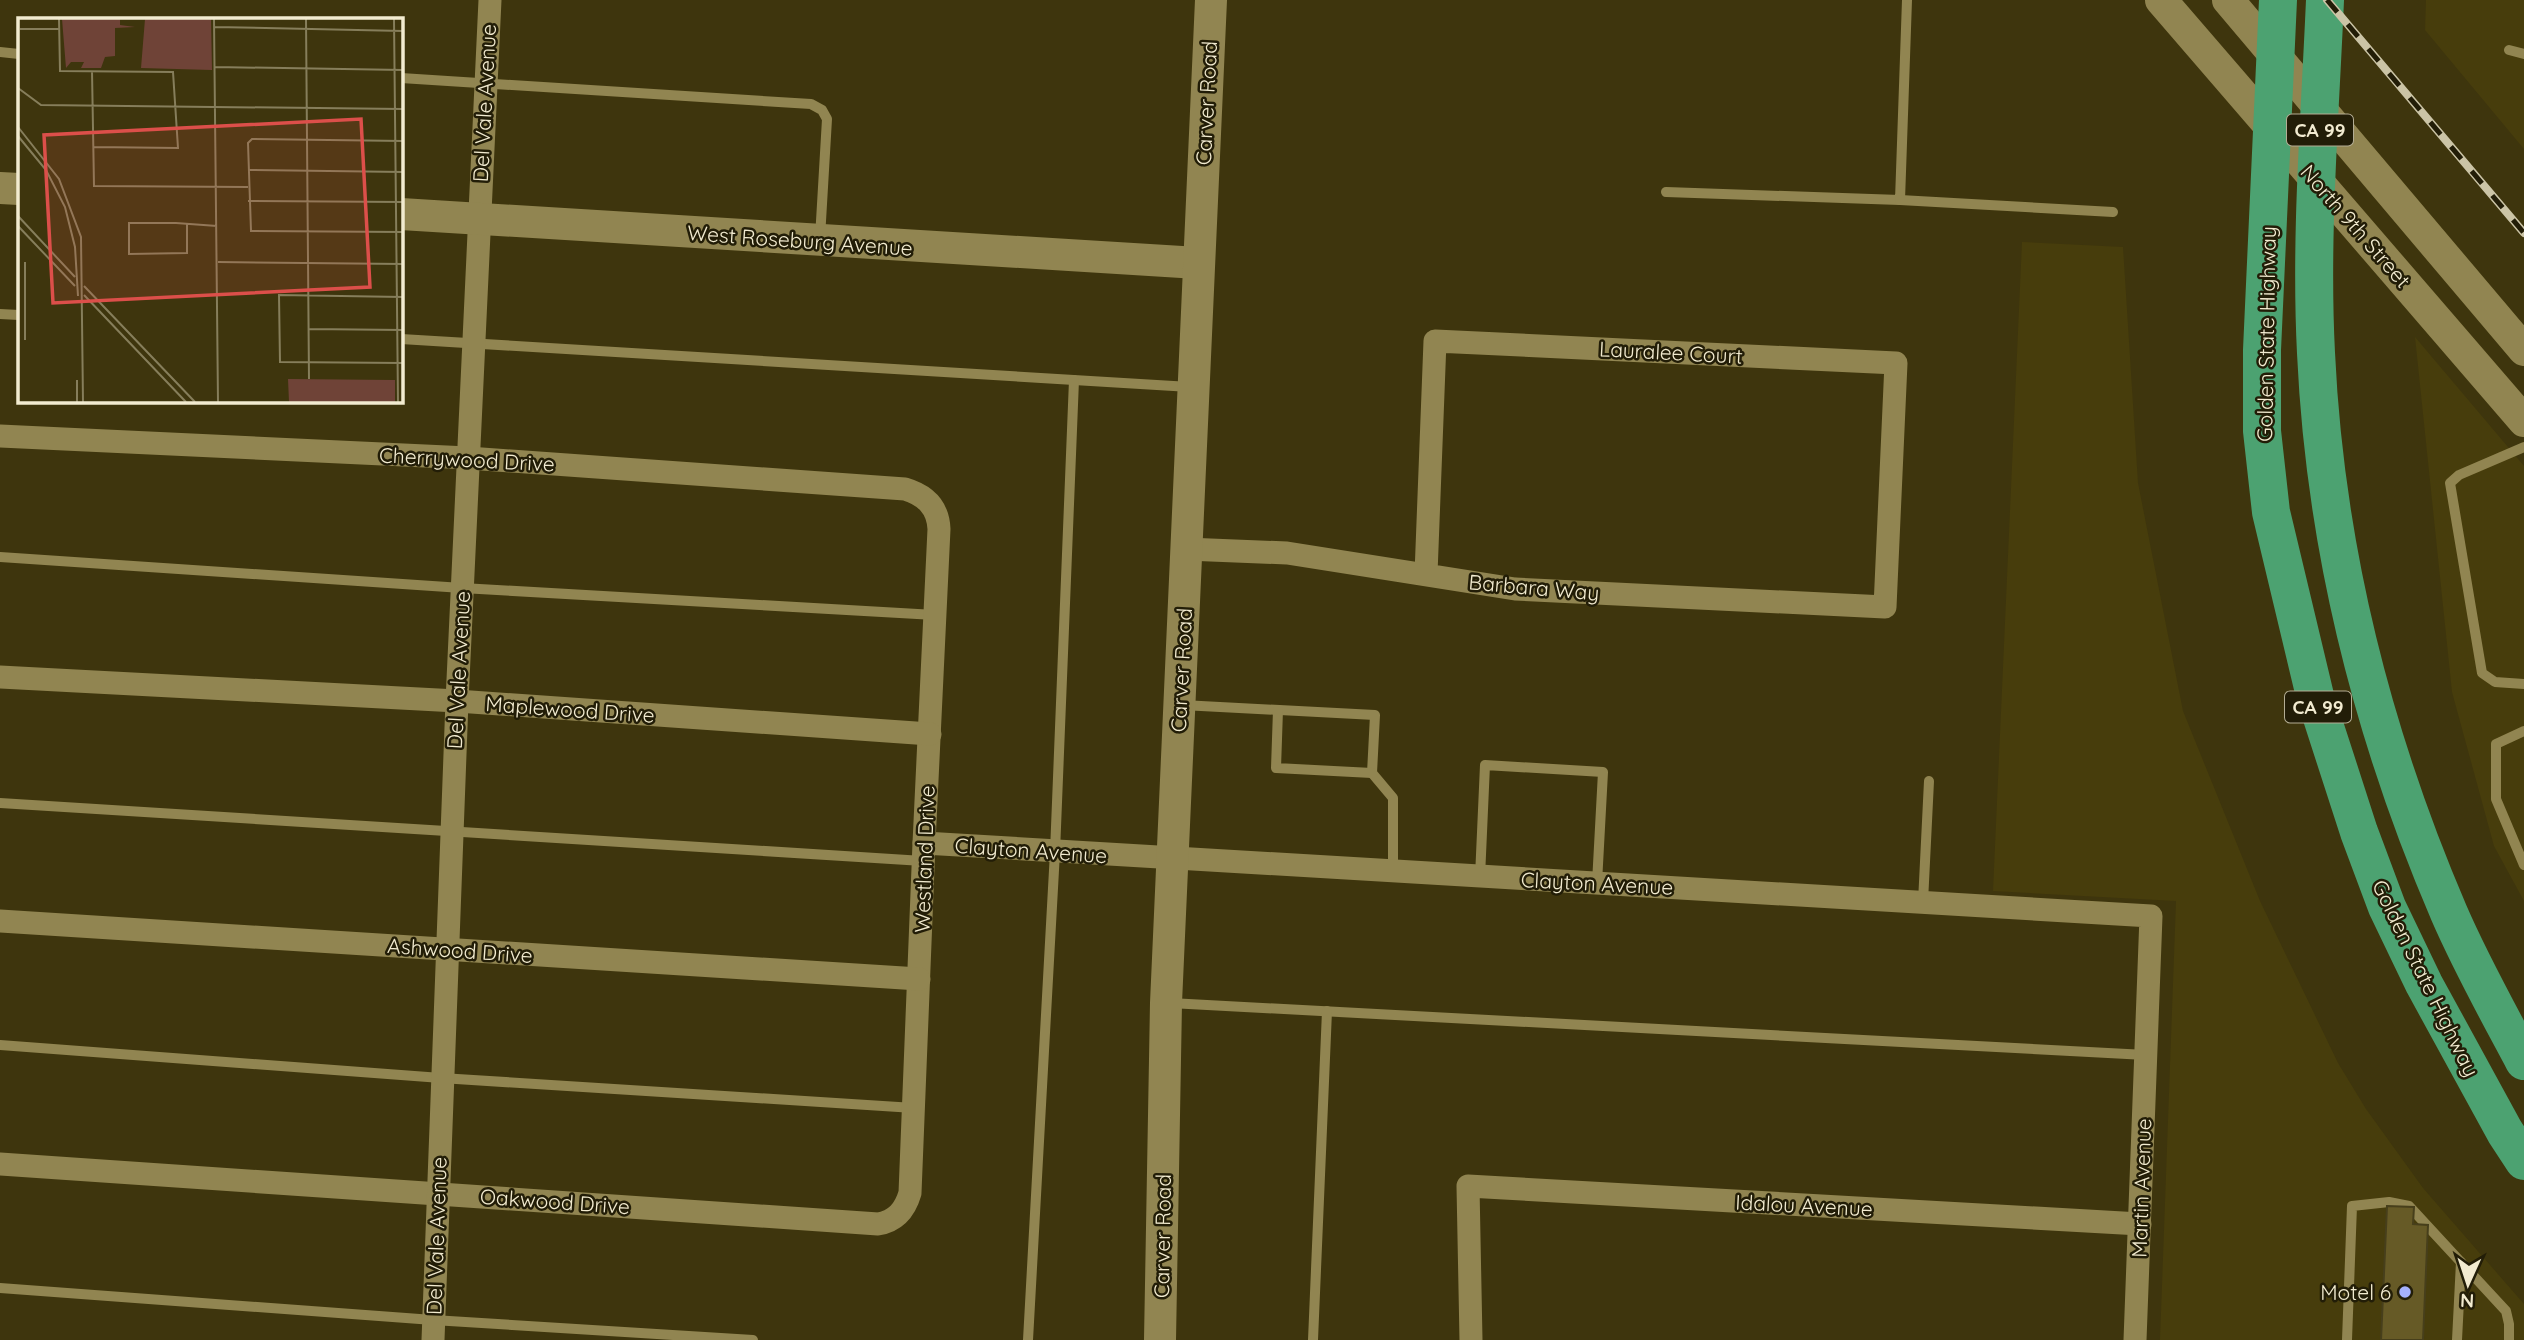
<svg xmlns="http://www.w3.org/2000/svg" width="2524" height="1340" viewBox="0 0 2524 1340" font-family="Quicksand,sans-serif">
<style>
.built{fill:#473d0c}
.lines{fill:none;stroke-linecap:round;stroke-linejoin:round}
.lane{stroke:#918551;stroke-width:10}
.street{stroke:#918551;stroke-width:23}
.secondary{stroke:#918551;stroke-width:32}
.highway{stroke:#4ca271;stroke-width:38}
.rail-casing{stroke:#cbc4a6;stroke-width:8}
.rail{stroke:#221d07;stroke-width:5;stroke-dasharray:16;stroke-linecap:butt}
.shaded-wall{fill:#473f1b}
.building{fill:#665a26;stroke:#473f1b;stroke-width:2}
.poi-dot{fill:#a5b1fc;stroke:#221d07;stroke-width:2.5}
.labels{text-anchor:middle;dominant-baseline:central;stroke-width:5;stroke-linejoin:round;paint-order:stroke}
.shield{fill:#221d07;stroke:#b4ad94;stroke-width:2}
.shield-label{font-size:19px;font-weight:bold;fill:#f2ebd0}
.street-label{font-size:21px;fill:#f2ebd0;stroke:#221d07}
.poi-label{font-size:21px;fill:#f2ebd0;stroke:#221d07;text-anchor:end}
.inset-road{fill:none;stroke:#867e5b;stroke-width:2}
.view{fill:#dc4f4a;fill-opacity:0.15;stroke:#dc4f4a;stroke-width:3.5}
.inset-edge{fill:none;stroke:#f2ebd0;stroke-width:3.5}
</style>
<rect width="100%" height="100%" fill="#3e350d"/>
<g class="built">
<polygon points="2426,0 2524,0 2524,149 2425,30"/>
<polygon points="2022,242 2123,247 2138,483 2183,711 2260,901 2338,1063 2366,1109 2423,1188 2524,1304 2524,1340 2160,1340 2176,901 1993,891"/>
<polygon points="2415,337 2524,466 2524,901 2494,846 2452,692"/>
</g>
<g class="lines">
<g class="lane">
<polyline points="2509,50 2524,54"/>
<polyline points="0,52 19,54"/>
<polyline points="401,78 811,104 822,110 827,119 820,238"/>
<polyline points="1666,192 1900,200 1907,0"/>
<polyline points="1900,200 2113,212"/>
<polyline points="0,314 19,315"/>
<polyline points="401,339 1190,387"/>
<polyline points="2524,447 2459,475 2450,483 2482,673 2495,682 2524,684"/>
<polyline points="0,557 462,588 935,615"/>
<polyline points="1182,705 1375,715 1372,773 1393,798 1393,872"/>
<polyline points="1278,710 1276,768 1372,773"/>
<polyline points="2524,731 2496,744 2496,799 2524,865"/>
<polyline points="0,803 923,861"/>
<polyline points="1480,877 1485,765 1603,772 1597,883"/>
<polyline points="1923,902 1929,781"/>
<polyline points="1170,1003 2146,1055"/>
<polyline points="0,1045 441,1078 914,1108"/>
<polyline points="0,1288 433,1320 753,1340"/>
<polyline points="1028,1340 1055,852 1074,380"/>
<polyline points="1313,1340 1327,1011"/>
<polyline points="2347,1340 2352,1206 2389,1202 2409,1206 2506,1311 2509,1324 2509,1340"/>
<polyline points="2457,1340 2461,1262"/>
</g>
<g class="street">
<path d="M0,436L468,458L905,489C925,495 938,507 939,529L924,843L910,1193C905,1210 896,1221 878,1224L0,1164"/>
<polyline points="1186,549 1287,553 1515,589 1885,607 1896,363 1435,341 1426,574"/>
<polyline points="0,677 457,701 930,734"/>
<polyline points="924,843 2151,916 2135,1340"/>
<polyline points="0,921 919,979"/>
<polyline points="433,1340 457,701 490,0"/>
<polyline points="1471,1340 1468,1186 2140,1224"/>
</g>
<g class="secondary">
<polyline points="2161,0 2524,421"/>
<polyline points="2228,0 2524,350"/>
<polyline points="0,188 19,189"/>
<polyline points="401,214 1198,263"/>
<polyline points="1160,1340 1166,1003 1211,0"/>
</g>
<g class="highway">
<polyline points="2278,0 2262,350 2262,431 2271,512 2315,696 2359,832 2387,907 2424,984 2505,1132 2524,1161"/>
<path d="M2325,0C2320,117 2310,236 2316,353C2325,547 2373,736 2449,913C2471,964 2498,1012 2524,1061"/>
</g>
<g class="rail-casing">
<polyline id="rail" points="2327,0 2524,233"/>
</g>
<use href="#rail" class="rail"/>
</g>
<polygon class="shaded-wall" points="2428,1225 2428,1245 2423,1340"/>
<polygon class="building" points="2387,1206 2414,1207 2413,1224 2428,1225 2423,1340 2381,1340"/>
<circle class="poi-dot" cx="2405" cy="1292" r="7"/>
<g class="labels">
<g class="shield">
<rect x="2287" y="114.5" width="66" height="31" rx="5"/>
<rect x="2285" y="691.5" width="66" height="31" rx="5"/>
</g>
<g class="shield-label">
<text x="2320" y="130">CA 99</text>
<text x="2318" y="707">CA 99</text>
</g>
<g class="street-label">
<text transform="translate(484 103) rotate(-87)">Del Vale Avenue</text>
<text transform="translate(1206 103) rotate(-87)">Carver Road</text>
<text transform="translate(2356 226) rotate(49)">North 9th Street</text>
<text transform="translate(800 240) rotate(4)">West Roseburg Avenue</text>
<text transform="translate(2266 334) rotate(-89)">Golden State Highway</text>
<text transform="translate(1671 352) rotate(3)">Lauralee Court</text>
<text transform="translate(467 459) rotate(3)">Cherrywood Drive</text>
<text transform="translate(1534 587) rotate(5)">Barbara Way</text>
<text transform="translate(458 670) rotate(-87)">Del Vale Avenue</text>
<text transform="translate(1181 670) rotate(-87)">Carver Road</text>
<text transform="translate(570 709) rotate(4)">Maplewood Drive</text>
<text transform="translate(1031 850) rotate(4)">Clayton Avenue</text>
<text transform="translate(924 859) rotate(-88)">Westland Drive</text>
<text transform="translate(1597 883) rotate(3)">Clayton Avenue</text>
<text transform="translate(460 950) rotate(4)">Ashwood Drive</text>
<text transform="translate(2426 978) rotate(64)">Golden State Highway</text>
<text transform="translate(2141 1188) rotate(-88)">Martin Avenue</text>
<text transform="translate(555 1201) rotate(4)">Oakwood Drive</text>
<text transform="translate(1804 1205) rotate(3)">Idalou Avenue</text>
<text transform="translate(436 1236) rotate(-88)">Del Vale Avenue</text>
<text transform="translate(1162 1236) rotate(-89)">Carver Road</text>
</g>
<g class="poi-label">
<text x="2391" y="1292">Motel 6</text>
</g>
</g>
<g transform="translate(18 18)">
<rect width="385" height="385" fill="#3e350d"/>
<path d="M44,1H102V7L117,9L97,10V38L87,39L83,50H63L66,44H53L48,50ZM127,1H193L194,52L123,50ZM270,361L377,362V384H271Z" fill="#6f4337"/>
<path class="inset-road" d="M41,1L42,53L155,54L160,130L75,129M196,1L200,384M288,1L291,361M376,1L380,384M197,9L385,13M2,11H42M197,49L385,52M74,53L76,168L230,169M0,70L23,87L385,91M0,109L41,161L63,219L65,384M0,118L28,152L47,189L57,229L60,278M385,123L234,121L230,125L233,213L385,214M230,152L385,154M230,183L385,184M0,198L57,259M169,206V235L111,236V205H158L199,208M0,208L57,268M200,244L385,246M66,268L177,384M66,277L168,384M385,279L261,277L262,344L385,345M291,311L385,312M7,322V244M59,384V362"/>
<path class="view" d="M343,101L352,269L35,285L26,117Z"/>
<rect width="385" height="385" class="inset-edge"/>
</g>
<g transform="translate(2468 1284) rotate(183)" stroke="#221d07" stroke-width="5" paint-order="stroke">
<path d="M0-5L12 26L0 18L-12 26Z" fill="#f2ebd0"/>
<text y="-10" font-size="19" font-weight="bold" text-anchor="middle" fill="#f2ebd0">N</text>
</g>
</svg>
